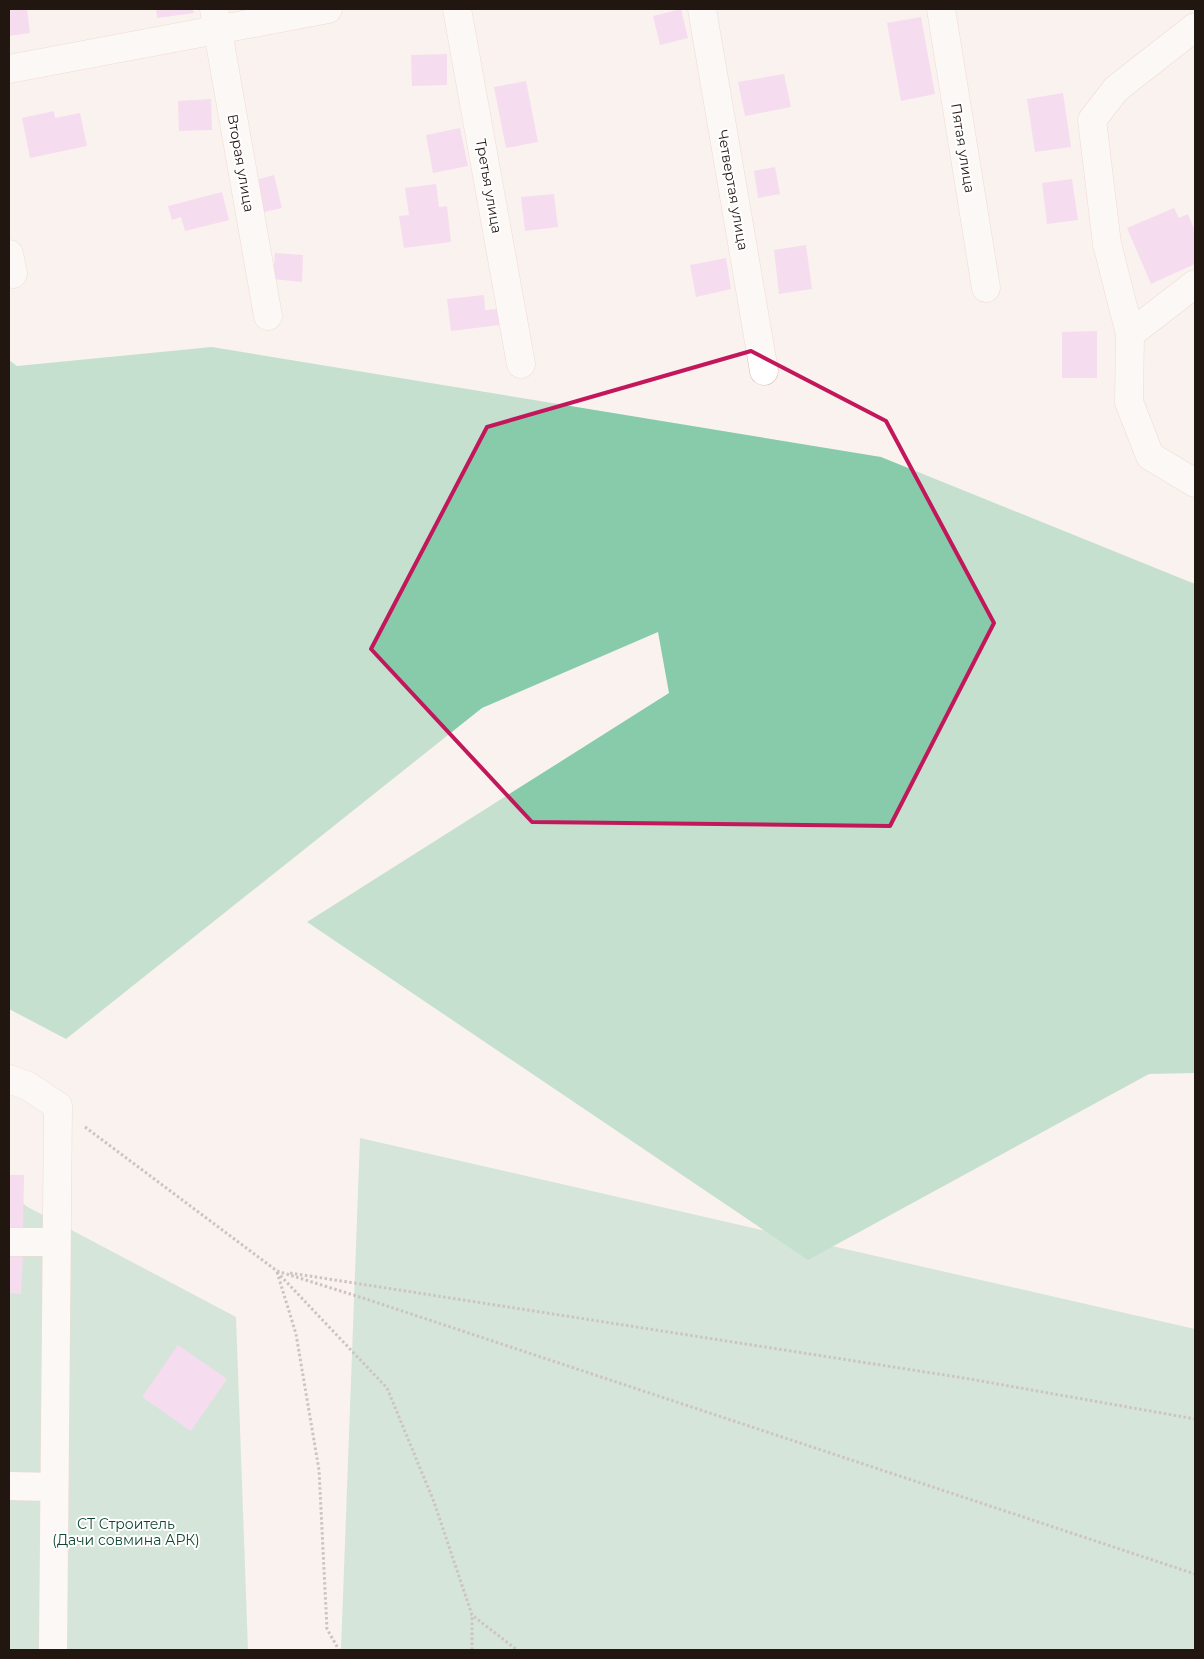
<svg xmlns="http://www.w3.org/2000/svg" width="1204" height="1659" viewBox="0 0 1204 1659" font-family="Montserrat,sans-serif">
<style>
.green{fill:#abd4bf}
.forest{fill:#87cbab}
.building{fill:#f2c0ef}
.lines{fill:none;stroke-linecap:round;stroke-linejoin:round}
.street-casing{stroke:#e2bfad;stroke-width:29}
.path{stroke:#978d88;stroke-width:3;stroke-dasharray:2.5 2.5;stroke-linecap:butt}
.street{stroke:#fff;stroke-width:28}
.marked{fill:none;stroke:#c2185b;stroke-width:4;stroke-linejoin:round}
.labels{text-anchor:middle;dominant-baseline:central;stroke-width:4;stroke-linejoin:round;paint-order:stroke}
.street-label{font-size:14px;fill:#221610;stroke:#fff}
.park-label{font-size:14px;fill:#0f4732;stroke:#fff}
</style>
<rect width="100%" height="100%" fill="#faf2ef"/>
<g class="green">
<polygon points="360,1138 1195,1329 1195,1650 341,1650"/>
<polygon points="9,1189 26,1206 236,1317 248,1650 9,1650"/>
</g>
<polygon class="forest" points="212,347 881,457 1195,584 1195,1073 1149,1074 808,1260 307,922 669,693 658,632 482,708 66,1039 9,1009 9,360 17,366"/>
<g class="building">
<polygon points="9,9 27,9 30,33 9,36"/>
<polygon points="156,9 193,9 194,13 157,18"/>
<polygon points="681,9 688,38 660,45 653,16"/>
<polygon points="921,17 935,94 901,101 887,23"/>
<polygon points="447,54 447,85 412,86 411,55"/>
<polygon points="784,74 791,107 745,116 738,82"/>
<polygon points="526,81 538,142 506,148 494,87"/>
<polygon points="1063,93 1071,147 1035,152 1027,99"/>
<polygon points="211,99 212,130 179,131 178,101"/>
<polygon points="54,111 55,118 80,113 87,146 30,158 22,118"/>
<polygon points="460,128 468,166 433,173 426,135"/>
<polygon points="775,167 780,194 758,198 754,171"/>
<polygon points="274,175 282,208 260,213 252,181"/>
<polygon points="1072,179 1078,220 1047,224 1042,183"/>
<polygon points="436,184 439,207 447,206 451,242 404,248 399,216 409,215 405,188"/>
<polygon points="222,192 229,220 185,231 181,217 172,220 168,206"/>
<polygon points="554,194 558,227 525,231 521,197"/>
<polygon points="1174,208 1179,218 1188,214 1195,231 1195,264 1151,284 1127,228"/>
<polygon points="806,245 812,289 779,294 774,250"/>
<polygon points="275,253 303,255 302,282 273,279"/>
<polygon points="726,258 731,289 696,297 690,265"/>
<polygon points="484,295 485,310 498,309 500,325 451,331 447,299"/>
<polygon points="1097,331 1097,378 1062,378 1062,332"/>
<polygon points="9,1175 24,1175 23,1230 9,1230"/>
<polygon points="9,1252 23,1252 21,1294 9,1293"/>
<polygon points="178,1345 227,1379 191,1431 142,1397"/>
</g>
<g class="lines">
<g class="street-casing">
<g id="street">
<polyline points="214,9 268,316"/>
<polyline points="457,9 521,364"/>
<polyline points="702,9 764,371"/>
<polyline points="941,9 986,288"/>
<polyline points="1195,27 1116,89 1092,120 1107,244 1130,334 1129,402 1150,456 1195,483"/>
<polyline points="9,69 328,9"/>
<polyline points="9,254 13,274"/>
<polyline points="1130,334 1195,284"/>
<polyline points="9,1079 28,1086 58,1106 53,1650"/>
<polyline points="9,1242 56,1242"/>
<polyline points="9,1486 54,1487"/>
</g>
</g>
<g class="path">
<polyline points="85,1127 277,1271 363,1298 1195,1574"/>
<polyline points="277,1272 387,1388 434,1502 472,1615 517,1650"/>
<polyline points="277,1272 296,1334 319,1470 327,1629 339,1650"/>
<polyline points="290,1273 964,1378 1195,1419"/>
<polyline points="472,1650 472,1616"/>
</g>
<use href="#street" class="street"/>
</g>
<path d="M0 0H1204V1659H0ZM751,351L886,421L994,623L890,826L532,822L371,649L487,427Z" fill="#faf2ef" fill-opacity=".55" fill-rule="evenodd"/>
<path class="marked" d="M751,351L886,421L994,623L890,826L532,822L371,649L487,427Z"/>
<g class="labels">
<g class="street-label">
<text transform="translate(963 148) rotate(81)">Пятая улица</text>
<text transform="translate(241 163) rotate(80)">Вторая улица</text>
<text transform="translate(489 186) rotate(80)">Третья улица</text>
<text transform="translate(733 190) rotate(80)">Четвертая улица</text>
</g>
<g class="park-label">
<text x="126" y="1524">СТ Строитель<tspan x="126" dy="16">(Дачи совмина АРК)</tspan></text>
</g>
</g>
<rect width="1204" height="1659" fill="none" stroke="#221610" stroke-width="20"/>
</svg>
